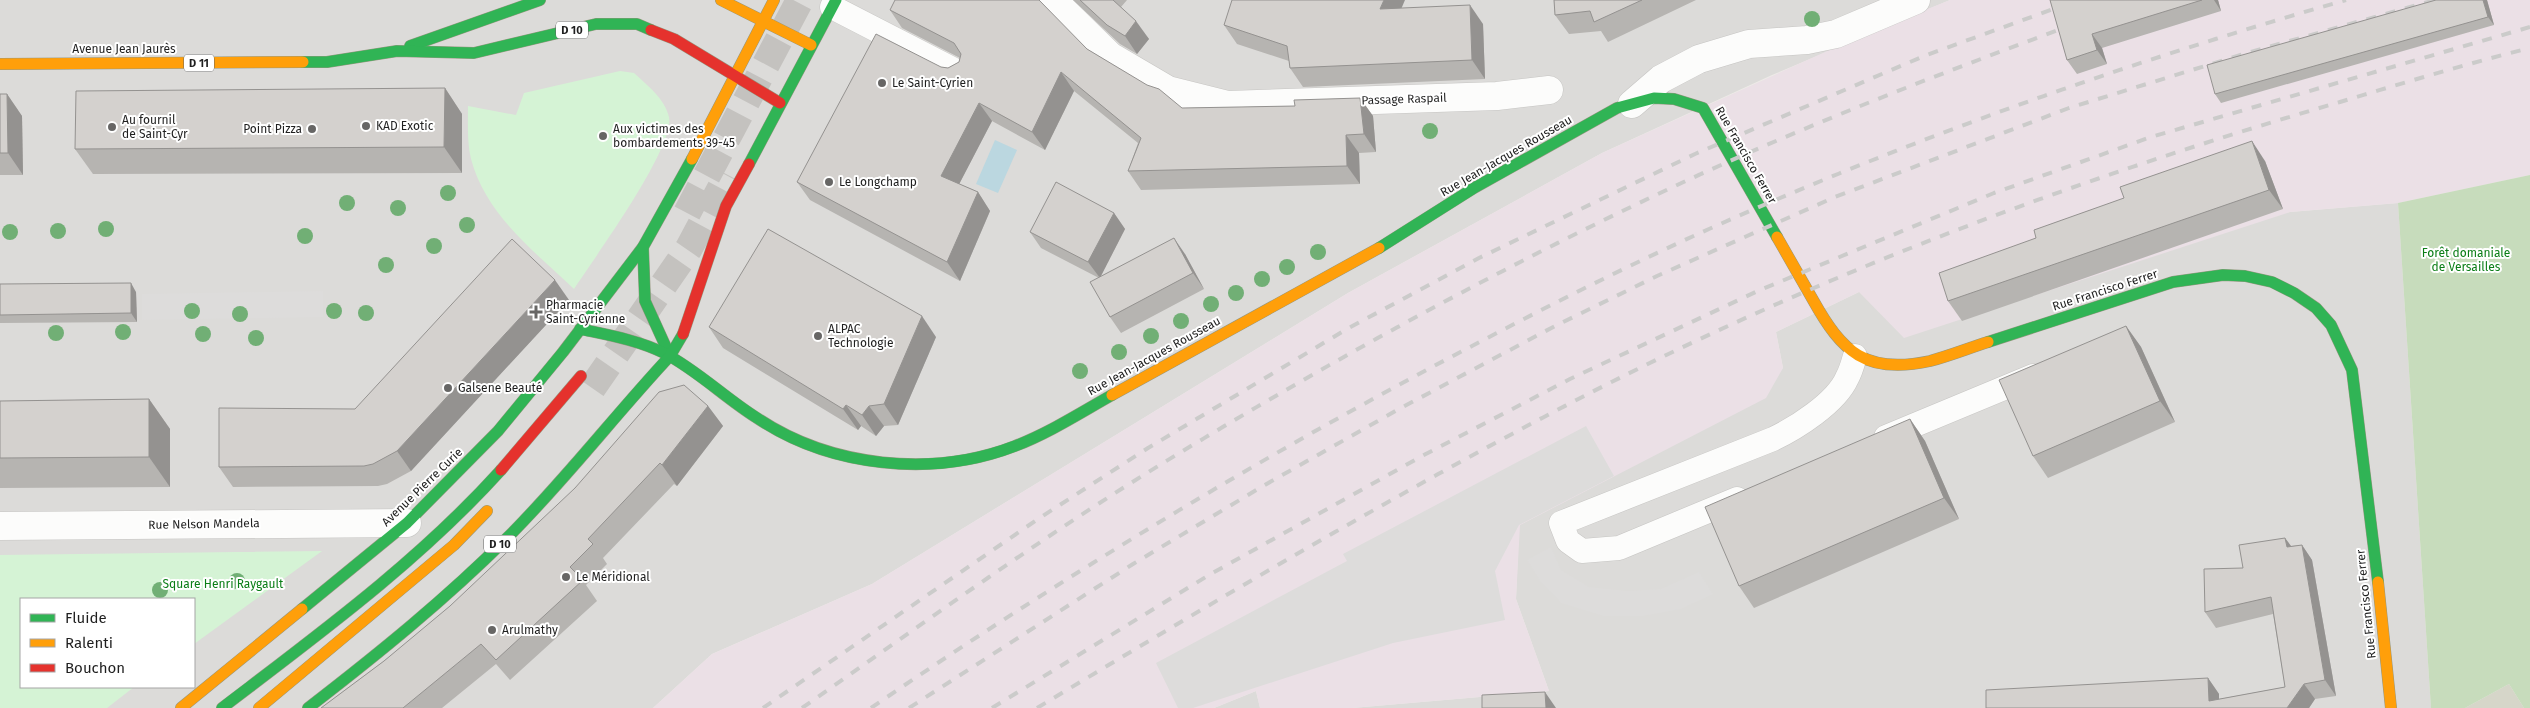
<svg xmlns="http://www.w3.org/2000/svg" width="2530" height="708" viewBox="0 0 2530 708" font-family="'Fira Sans',sans-serif">
<style>
.residential{fill:#dcdbd9;fill-rule:evenodd}
.industrial{fill:#ebe0e6}
.construction{fill:#d6d6c9}
.forest{fill:#c7dcbc}
.park{fill:#d5f3d5}
.parking{fill:#dddcdb}
.water{fill:#bbd7e0}
.lines{fill:none;stroke-linecap:round;stroke-linejoin:round}
.primary-tunnel{stroke:#c4c2bf;stroke-width:28;stroke-dasharray:28 14;stroke-linecap:butt}
.lane-casing{stroke:#c6c5c3;stroke-width:25}
.street-casing{stroke:#c6c5c3;stroke-width:29}
.fast-casing{stroke:#95977f;stroke-width:12}
.slow-casing{stroke:#95977f;stroke-width:12}
.jam-casing{stroke:#95977f;stroke-width:12}
.lane{stroke:#fcfcfb;stroke-width:24}
.street{stroke:#fcfcfb;stroke-width:28}
.fast{stroke:#30b455;stroke-width:11}
.slow{stroke:#ff9f0a;stroke-width:11}
.jam{stroke:#e5322d;stroke-width:11}
.rail{stroke:#cbcbca;stroke-width:4;stroke-dasharray:10 10;stroke-linecap:butt}
.tree{fill:#71af75}
.wall{fill:#b6b4b1}
.shaded-wall{fill:#949290}
.building{fill:#d4d1ce;stroke:#949290}
.poi-dot{fill:#676665;stroke:#fff;stroke-width:2}
.labels{text-anchor:middle;dominant-baseline:central;stroke-width:4;stroke-linejoin:round;paint-order:stroke}
.shield{fill:#fff;stroke:#626262;stroke-width:1}
.shield-label{font-size:11px;font-weight:bold;fill:#1f1f1f}
.street-label{font-size:12px;fill:#1f1f1f;stroke:#fff}
.poi-label{font-size:12px;fill:#1f1f1f;stroke:#fff;text-anchor:start}
.park-label{font-size:12px;fill:#0b7e17;stroke:#fff}
</style>
<rect width="100%" height="100%" fill="#edebe7"/>
<g class="residential">
<path d="M0,0H1950L1772,75L1602,153L1348,293L872,584L712,654L653,708H0ZM21,599H194V687H21Z"/>
<polygon points="2398,203 2431,708 1352,708 1549,691 1516,599 1519,525 1614,476 1783,368 1776,332 1859,292 2290,212"/>
<polygon points="1256,691 1260,708 1214,708"/>
</g>
<polygon class="industrial" points="1950,0 2530,0 2530,175 2398,203 2290,212 1904,338 1859,292 1776,332 1783,368 1766,398 1520,525 1516,599 1549,691 1352,708 1260,708 1256,691 1214,708 653,708 712,654 872,584 1348,293 1602,153 1865,34"/>
<polygon class="construction" points="2509,684 2524,708 2465,708"/>
<polygon class="forest" points="2530,175 2530,708 2524,708 2509,684 2465,708 2431,708 2398,203"/>
<g class="park">
<path d="M620,71L634,73C647,85 665,99 669,117C675,148 593,260 574,289C534,251 486,215 471,159C467,143 468,123 468,106L516,115L524,93Z"/>
<polygon points="322,551 194,644 194,599 21,599 21,687 134,687 107,708 0,708 0,555"/>
</g>
<g class="parking">
<polygon points="323,291 323,317 142,320 142,294"/>
<polygon points="1586,426 1614,476 1519,525 1495,571 1505,620 1393,643 1193,708 1178,708 1156,663 1347,561 1343,554"/>
<polygon points="1551,547 1561,570 1589,587 1628,591 1661,589 1699,572 1713,594 1681,609 1642,616 1604,616 1561,603 1540,581 1527,560"/>
</g>
<polygon class="water" points="995,140 1017,150 998,193 976,184"/>
<g class="lines">
<g class="primary-tunnel">
<polyline points="687,213 800,0"/>
<polyline points="592,388 689,248 728,175"/>
</g>
<g class="lane-casing">
<g id="lane">
<polyline points="832,7 960,73"/>
<polyline points="1886,437 2033,376"/>
<path d="M1737,499L1619,548L1582,551L1568,541L1561,523L1773,439C1796,428 1836,403 1847,378C1851,371 1853,363 1855,356"/>
</g>
</g>
<g class="street-casing">
<g id="street">
<polyline points="1053,0 1110,56 1168,90 1228,105 1497,96 1549,90"/>
<polyline points="1632,104 1661,79 1699,59 1749,44 1807,40 1836,34 1916,0"/>
<polyline points="0,526 407,523"/>
</g>
</g>
<g class="fast-casing">
<g id="fast">
<polyline points="410,46 540,0"/>
<polyline points="303,62 327,62 397,51 474,53 596,24 637,24 651,30"/>
<polyline points="749,164 836,0"/>
<polyline points="643,247 645,301 670,356"/>
<polyline points="1379,248 1474,188 1617,108 1654,98 1674,99 1703,108 1777,237"/>
<path d="M580,329C608,335 638,340 664,353C697,370 725,398 757,418C830,467 932,478 1015,446C1049,433 1080,413 1112,395"/>
<polyline points="1988,342 2173,282 2223,275 2245,276 2272,282 2294,293 2316,308 2331,325 2352,370 2378,582"/>
<polyline points="302,609 407,523 498,431 563,352 643,247 692,159"/>
<path d="M222,708C319,634 419,561 501,470"/>
<path d="M308,708C378,654 446,599 509,536C566,479 615,415 670,356L683,334"/>
</g>
</g>
<g class="slow-casing">
<g id="slow">
<polyline points="721,0 811,45"/>
<polyline points="0,64 303,62"/>
<polyline points="692,159 774,0"/>
<path d="M1777,237C1789,258 1801,279 1813,300C1842,352 1866,375 1930,361C1949,356 1969,348 1988,342"/>
<polyline points="1112,395 1379,248"/>
<polyline points="2378,582 2391,708"/>
<polyline points="181,708 302,609"/>
<polyline points="259,708 454,545 487,511"/>
</g>
</g>
<g class="jam-casing">
<g id="jam">
<polyline points="651,30 674,39 780,103"/>
<polyline points="683,334 726,206 749,164"/>
<polyline points="501,470 581,376"/>
</g>
</g>
<use href="#lane" class="lane"/>
<use href="#street" class="street"/>
<use href="#fast" class="fast"/>
<use href="#slow" class="slow"/>
<use href="#jam" class="jam"/>
<g class="rail">
<polyline points="763,708 1038,519 1148,448 1347,329 1479,258 1695,154 1924,56 2078,0"/>
<path d="M802,708C921,625 1039,539 1163,463C1337,357 1516,259 1701,174C1822,119 1947,71 2072,25"/>
<path d="M871,708C1064,576 1265,454 1472,346C1550,305 1629,265 1709,229C1915,137 2129,62 2346,0"/>
<polyline points="909,708 1133,564 1263,486 1399,409 1555,326 1657,276 1835,197 2069,108 2247,53 2435,0"/>
<polyline points="992,708 1209,575 1422,456 1570,379 1760,290 1994,193 2151,137 2530,27"/>
<path d="M1037,708C1218,599 1400,491 1588,394C1827,271 2082,177 2340,102C2403,83 2466,64 2530,48"/>
</g>
</g>
<g class="tree">
<circle cx="1812" cy="19" r="8"/>
<circle cx="1430" cy="131" r="8"/>
<circle cx="448" cy="193" r="8"/>
<circle cx="347" cy="203" r="8"/>
<circle cx="398" cy="208" r="8"/>
<circle cx="467" cy="225" r="8"/>
<circle cx="106" cy="229" r="8"/>
<circle cx="58" cy="231" r="8"/>
<circle cx="10" cy="232" r="8"/>
<circle cx="305" cy="236" r="8"/>
<circle cx="434" cy="246" r="8"/>
<circle cx="1318" cy="252" r="8"/>
<circle cx="386" cy="265" r="8"/>
<circle cx="1287" cy="267" r="8"/>
<circle cx="1262" cy="279" r="8"/>
<circle cx="1236" cy="293" r="8"/>
<circle cx="1211" cy="304" r="8"/>
<circle cx="192" cy="311" r="8"/>
<circle cx="334" cy="311" r="8"/>
<circle cx="366" cy="313" r="8"/>
<circle cx="240" cy="314" r="8"/>
<circle cx="1181" cy="321" r="8"/>
<circle cx="123" cy="332" r="8"/>
<circle cx="56" cy="333" r="8"/>
<circle cx="203" cy="334" r="8"/>
<circle cx="1151" cy="336" r="8"/>
<circle cx="256" cy="338" r="8"/>
<circle cx="1119" cy="352" r="8"/>
<circle cx="1080" cy="371" r="8"/>
<circle cx="237" cy="581" r="8"/>
<circle cx="160" cy="590" r="8"/>
</g>
<g class="wall">
<polygon points="1073,0 1127,0 1121,7 1149,39 1137,54 1120,44"/>
<polygon points="1554,0 1696,0 1608,42 1601,31 1569,34 1555,15"/>
<polygon points="2050,0 2218,0 2221,11 2102,48 2107,64 2077,74 2067,60"/>
<polygon points="2436,0 2487,0 2494,25 2221,103 2215,94"/>
<polygon points="1402,8 1483,24 1485,79 1303,87 1290,68 1289,61 1237,44 1224,25"/>
<polygon points="890,10 1087,49 1182,108 1295,106 1360,98 1373,116 1376,152 1359,153 1360,184 1141,190 1128,171 1138,143 1074,91 1045,150 992,121 959,184 978,192 990,211 960,281 810,200 797,182 941,67 948,68 959,62 960,58 902,28"/>
<polygon points="445,88 462,114 462,173 93,174 75,149"/>
<polygon points="0,94 7,94 22,116 23,175 0,175"/>
<polygon points="2265,161 2283,209 1962,321 1948,301 2036,238"/>
<polygon points="1114,213 1125,229 1100,277 1185,254 1204,289 1121,333 1110,317 1099,278 1041,248 1030,232"/>
<polygon points="0,284 136,292 137,322 0,323"/>
<polygon points="569,300 411,471 387,484 378,486 233,487 219,467 355,409"/>
<polygon points="2126,326 2141,347 2175,422 2048,478 2033,456"/>
<polygon points="709,327 936,337 898,425 884,426 876,436 861,426 858,430 723,348"/>
<polygon points="149,399 170,429 170,487 0,488 0,401"/>
<polygon points="708,406 723,426 677,486 674,484 603,558 607,564 586,585 597,601 510,680 496,664 442,708 321,708 384,661"/>
<polygon points="1910,419 1925,441 1959,519 1754,608 1739,586"/>
<polygon points="2285,538 2291,546 2302,545 2312,560 2336,696 2315,699 2309,708 1986,708 2208,678 2219,694 2219,699 2285,687 2273,614 2216,628 2205,612 2243,568"/>
</g>
<g class="shaded-wall">
<polygon points="1384,0 1405,0 1393,28 1380,9"/>
<polygon points="2214,0 2218,0 2221,11"/>
<polygon points="2483,0 2487,0 2494,25 2488,17"/>
<polygon points="1470,5 1483,24 1485,79 1472,60"/>
<polygon points="1136,21 1149,39 1137,54 1125,36"/>
<polygon points="2092,34 2102,48 2107,64 2097,50"/>
<polygon points="1061,72 1074,91 1045,150 1032,132"/>
<polygon points="445,88 462,114 462,173 444,147"/>
<polygon points="7,94 22,116 23,175 8,153"/>
<polygon points="1360,98 1373,116 1376,152 1364,134"/>
<polygon points="979,103 992,121 954,194 941,176"/>
<polygon points="1346,135 1359,153 1360,184 1347,166"/>
<polygon points="2252,141 2265,161 2283,209 2269,190"/>
<polygon points="978,192 990,211 960,281 947,262"/>
<polygon points="1114,213 1125,229 1100,278 1088,262"/>
<polygon points="1174,238 1185,254 1204,289 1193,273"/>
<polygon points="555,280 569,300 411,471 397,451"/>
<polygon points="131,283 136,292 137,322 131,313"/>
<polygon points="922,316 936,337 898,425 884,404"/>
<polygon points="2126,326 2141,347 2175,422 2160,401"/>
<polygon points="149,399 170,429 170,487 149,457"/>
<polygon points="846,405 861,426 858,430 843,409"/>
<polygon points="708,406 723,426 677,486 662,465"/>
<polygon points="869,406 884,426 876,436 862,415"/>
<polygon points="1910,419 1925,441 1959,519 1944,498"/>
<polygon points="2285,538 2296,553 2287,547"/>
<polygon points="2302,545 2312,560 2336,696 2325,680"/>
<polygon points="2208,678 2219,694 2219,708 2209,701"/>
<polygon points="2304,684 2315,699 2309,708 2287,708"/>
<polygon points="1545,692 1556,708 1546,708"/>
</g>
<g class="building">
<polygon points="895,0 1039,0 1087,49 1147,85 1159,89 1182,108 1295,106 1294,100 1360,98 1364,134 1346,135 1347,166 1128,171 1141,138 1061,72 1032,132 979,103 941,176 978,192 947,262 797,182 876,34 941,67 948,68 959,62 961,54 954,43 890,10"/>
<polygon points="1080,0 1113,0 1136,21 1125,36 1107,25"/>
<polygon points="1232,0 1384,0 1380,9 1470,5 1472,60 1290,68 1287,46 1224,25"/>
<polygon points="1554,0 1642,0 1594,22 1590,11 1555,15"/>
<polygon points="2050,0 2202,0 2092,34 2097,50 2067,60"/>
<polygon points="2436,0 2483,0 2488,17 2215,94 2207,65"/>
<polygon points="445,88 444,147 75,149 76,91"/>
<polygon points="0,94 7,94 8,153 0,153"/>
<polygon points="2252,141 2269,190 1948,301 1939,273 2036,238 2034,230 2124,198 2120,187"/>
<polygon points="1056,182 1114,213 1088,262 1030,232"/>
<polygon points="768,229 922,316 884,404 869,406 862,415 846,405 843,409 709,327"/>
<polygon points="1174,238 1193,273 1110,317 1090,282"/>
<polygon points="512,239 555,280 397,451 373,464 364,466 219,467 219,408 355,409"/>
<polygon points="131,283 131,313 0,315 0,284"/>
<polygon points="2126,326 2160,401 2033,456 1999,380"/>
<polygon points="684,385 708,406 662,465 660,463 588,539 593,544 570,567 583,580 496,660 481,644 403,708 321,708 384,661 450,606 575,488 659,392"/>
<polygon points="149,399 149,457 0,458 0,401"/>
<polygon points="1910,419 1944,498 1739,586 1705,507"/>
<polygon points="2285,538 2287,547 2302,545 2325,680 2304,684 2287,708 1986,708 1986,690 2208,678 2209,701 2285,687 2271,597 2205,612 2204,569 2243,568 2239,545"/>
<polygon points="1545,692 1546,708 1482,708 1482,695"/>
</g>
<g class="poi-dot">
<circle cx="882" cy="83" r="5"/>
<circle cx="366" cy="126" r="5"/>
<circle cx="112" cy="127" r="5"/>
<circle cx="312" cy="129" r="5"/>
<circle cx="603" cy="136" r="5"/>
<circle cx="829" cy="182" r="5"/>
<path d="M533.5 304.5h5v5h5v5h-5v5h-5v-5h-5v-5h5z"/>
<circle cx="818" cy="336" r="5"/>
<circle cx="448" cy="388" r="5"/>
<circle cx="566" cy="577" r="5"/>
<circle cx="492" cy="630" r="5"/>
</g>
<g class="labels">
<g class="shield">
<rect x="556" y="21.5" width="32" height="17" rx="4"/>
<rect x="184" y="54.5" width="30" height="17" rx="4"/>
<rect x="484" y="535.5" width="32" height="17" rx="4"/>
</g>
<g class="shield-label">
<text x="572" y="30">D 10</text>
<text x="199" y="63">D 11</text>
<text x="500" y="544">D 10</text>
</g>
<g class="street-label">
<text x="124" y="49">Avenue Jean Jaurès</text>
<text transform="translate(1404 99) rotate(-2)">Passage Raspail</text>
<text transform="translate(1746 155) rotate(60)">Rue Francisco Ferrer</text>
<text transform="translate(1506 156) rotate(-30)">Rue Jean-Jacques Rousseau</text>
<text transform="translate(2105 290) rotate(-18)">Rue Francisco Ferrer</text>
<text transform="translate(1154 356) rotate(-29)">Rue Jean-Jacques Rousseau</text>
<text transform="translate(422 487) rotate(-44)">Avenue Pierre Curie</text>
<text transform="translate(204 524) rotate(-1)">Rue Nelson Mandela</text>
<text transform="translate(2366 604) rotate(-96)">Rue Francisco Ferrer</text>
</g>
<g class="poi-label">
<text x="892" y="83">Le Saint-Cyrien</text>
<text x="122" y="120">Au fournil<tspan x="122" dy="14">de Saint-Cyr</tspan></text>
<text x="376" y="126">KAD Exotic</text>
<text x="302" y="129" text-anchor="end">Point Pizza</text>
<text x="613" y="129">Aux victimes des<tspan x="613" dy="14">bombardements 39-45</tspan></text>
<text x="839" y="182">Le Longchamp</text>
<text x="546" y="305">Pharmacie<tspan x="546" dy="14">Saint-Cyrienne</tspan></text>
<text x="828" y="329">ALPAC<tspan x="828" dy="14">Technologie</tspan></text>
<text x="458" y="388">Galsene Beauté</text>
<text x="576" y="577">Le Méridional</text>
<text x="502" y="630">Arulmathy</text>
</g>
<g class="park-label">
<text x="2466" y="253">Forêt domaniale<tspan x="2466" dy="14">de Versailles</tspan></text>
<text x="223" y="584">Square Henri Raygault</text>
</g>
</g>
<rect x="20" y="598" width="175" height="90" fill="#ffffff" stroke="#a5a5a5"/>
<rect x="30" y="614" width="25" height="8" fill="#30b455" stroke="#a5a5a5"/>
<text x="65" y="623" font-size="15" fill="#1f1f1f">Fluide</text>
<rect x="30" y="639" width="25" height="8" fill="#ff9f0a" stroke="#a5a5a5"/>
<text x="65" y="648" font-size="15" fill="#1f1f1f">Ralenti</text>
<rect x="30" y="664" width="25" height="8" fill="#e5322d" stroke="#a5a5a5"/>
<text x="65" y="673" font-size="15" fill="#1f1f1f">Bouchon</text>
</svg>
